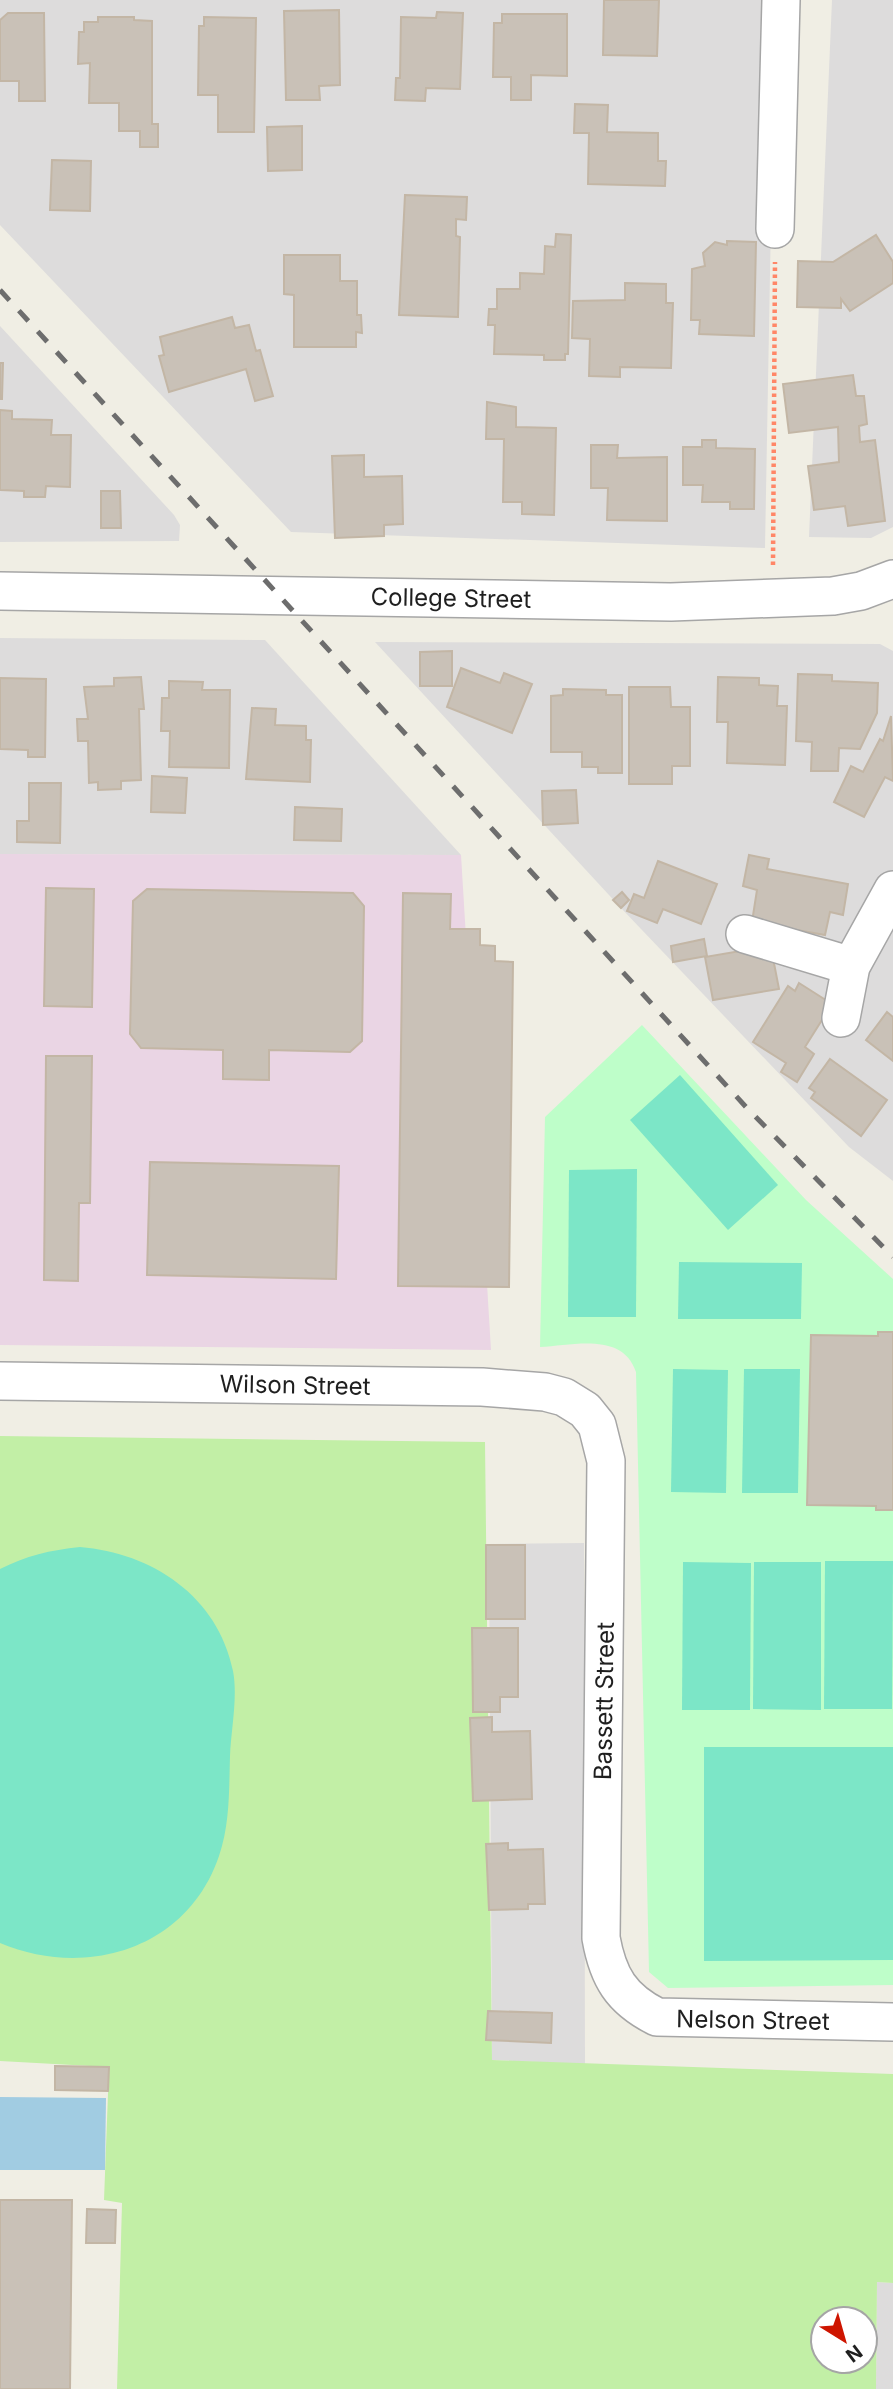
<svg xmlns="http://www.w3.org/2000/svg" width="893" height="2389" viewBox="0 0 893 2389" font-family="Inter,sans-serif">
<style>
.residential{fill:#dddcdc}
.industrial{fill:#ead5e4}
.grass{fill:#c2efa6;fill-rule:evenodd}
.park{fill:#befec9}
.pitch{fill:#7ce6c7}
.water{fill:#a1cce2}
.building{fill:#c9c1b7;stroke:#c3b6a5;stroke-width:2}
.lines{fill:none;stroke-linecap:round;stroke-linejoin:round}
.minor-casing{stroke:#a6a6a6;stroke-width:40}
.path{stroke:#ff8667;stroke-width:4.5;stroke-dasharray:3.5 3.5;stroke-linecap:butt}
.minor{stroke:#fff;stroke-width:37}
.rail{stroke:#6d6d6d;stroke-width:5;stroke-dasharray:14 14;stroke-linecap:butt}
.labels{text-anchor:middle;dominant-baseline:central;stroke-width:5;stroke-linejoin:round;paint-order:stroke}
.street-label{font-size:24px;fill:#1f1f1f;stroke:#fff}
</style>
<rect width="100%" height="100%" fill="#f0eee4"/>
<g class="residential">
<polygon points="0,0 775,0 765,548 291,532 0,225"/>
<polygon points="832,0 893,0 893,527 871,538 809,537"/>
<polygon points="0,326 174,515 180,525 179,541 0,542"/>
<polygon points="0,638 265,640 461,855 0,854"/>
<polygon points="375,642 880,644 893,651 893,1181 849,1147 621,908"/>
<polygon points="584,1543 585,2064 492,2060 489,1544"/>
<polygon points="877,2282 893,2283 893,2389 876,2389"/>
</g>
<polygon class="industrial" points="0,854 461,855 491,1350 0,1345"/>
<path class="grass" d="M0,1436L485,1442L492,2060L893,2074V2283L877,2282L876,2389H117L122,2203L104,2200L109,2067L0,2061ZM823,2319H865V2361H823Z"/>
<path class="park" d="M642,1025L806,1200L893,1279V1985L668,1988L649,1972L636,1372C623,1332 574,1345 540,1347L545,1117Z"/>
<g class="pitch">
<polygon points="680,1075 778,1185 728,1230 630,1120"/>
<polygon points="637,1169 636,1317 568,1317 569,1170"/>
<polygon points="679,1262 802,1263 801,1319 678,1319"/>
<polygon points="673,1369 728,1370 726,1493 671,1492"/>
<polygon points="744,1369 800,1369 798,1493 742,1493"/>
<path d="M80,1547C152,1553 218,1596 233,1671C238,1697 231,1730 230,1756C229,1790 230,1824 219,1856C187,1950 85,1979 0,1943V1569C26,1556 50,1550 80,1547Z"/>
<polygon points="825,1561 893,1561 892,1709 824,1709"/>
<polygon points="683,1562 751,1563 750,1710 682,1710"/>
<polygon points="754,1562 821,1562 821,1710 753,1709"/>
<polygon points="704,1747 893,1747 893,1960 704,1961"/>
</g>
<polygon class="water" points="0,2097 106,2098 105,2170 0,2170"/>
<g class="building">
<polygon points="604,0 659,0 657,56 603,55"/>
<polygon points="339,10 340,85 319,86 320,100 286,100 284,11"/>
<polygon points="437,12 463,13 460,89 426,88 425,101 395,100 396,78 400,78 401,17 436,18"/>
<polygon points="8,13 44,13 45,101 19,101 19,81 0,81 0,20"/>
<polygon points="502,14 567,14 567,76 531,75 531,100 511,100 511,77 493,77 494,23 502,23"/>
<polygon points="98,17 134,17 134,20 152,21 152,124 158,124 158,147 140,147 140,131 119,131 119,103 89,103 90,63 78,64 79,32 84,32 84,22 98,22"/>
<polygon points="204,17 256,18 254,132 218,132 218,95 198,95 199,26 204,26"/>
<polygon points="575,104 608,105 607,132 658,133 658,161 666,161 665,186 588,184 589,133 574,133"/>
<polygon points="302,126 302,170 268,171 267,127"/>
<polygon points="52,160 91,161 90,211 50,210"/>
<polygon points="405,195 467,197 466,220 456,219 456,236 460,237 458,317 399,315"/>
<polygon points="556,234 571,235 568,354 565,354 565,360 544,360 544,355 494,354 495,325 488,325 489,309 497,309 497,289 520,289 520,273 544,274 545,246 555,247"/>
<polygon points="876,235 893,262 893,283 850,311 841,299 841,308 797,307 798,261 833,262"/>
<polygon points="727,241 756,242 754,336 699,334 700,320 691,320 692,269 705,266 703,253 715,242 727,245"/>
<polygon points="284,255 340,255 340,281 357,281 357,315 361,315 362,333 356,332 356,347 294,347 294,295 284,294"/>
<polygon points="625,283 666,284 666,303 673,303 671,368 620,367 620,377 589,376 590,339 572,338 573,301 625,300"/>
<polygon points="232,317 235,328 249,325 256,351 260,350 273,396 255,401 246,369 169,392 159,356 164,355 160,337"/>
<polygon points="0,363 3,363 2,399 0,399"/>
<polygon points="853,375 856,396 864,396 867,424 859,426 860,442 875,440 885,521 848,526 845,506 814,510 808,466 839,462 838,427 789,433 783,384"/>
<polygon points="487,402 516,407 516,427 556,428 554,515 522,514 522,502 503,502 504,439 486,439"/>
<polygon points="0,410 12,411 12,419 52,420 51,435 71,435 70,487 46,486 45,497 24,497 24,491 0,490"/>
<polygon points="702,440 716,440 716,448 755,449 754,509 730,509 730,502 702,502 703,485 683,485 683,447 702,447"/>
<polygon points="591,445 618,445 617,458 667,457 667,521 607,520 608,488 591,488"/>
<polygon points="364,455 364,477 402,476 403,524 384,525 384,536 335,538 332,456"/>
<polygon points="101,491 120,491 121,528 101,528"/>
<polygon points="452,651 452,686 420,686 420,652"/>
<polygon points="461,668 500,683 504,673 532,684 512,733 447,707"/>
<polygon points="798,674 832,675 832,681 878,683 877,713 860,749 839,748 838,771 811,771 812,742 796,741"/>
<polygon points="141,677 144,709 139,709 141,780 121,781 121,789 98,790 98,782 89,783 88,741 78,741 77,719 88,719 84,687 114,686 114,678"/>
<polygon points="718,677 759,678 759,685 778,686 777,706 787,706 785,765 727,763 728,722 717,722"/>
<polygon points="0,678 46,679 45,757 28,757 28,750 0,749"/>
<polygon points="169,681 203,682 202,690 230,690 229,768 169,767 170,731 161,731 162,698 169,698"/>
<polygon points="629,687 670,687 671,707 690,707 690,766 672,766 672,784 629,784"/>
<polygon points="563,689 606,690 606,695 622,695 622,773 598,773 598,767 582,767 582,752 551,752 551,696 563,695"/>
<polygon points="252,708 276,709 275,725 306,726 306,740 311,740 310,782 246,779"/>
<polygon points="891,716 893,781 885,777 864,817 834,802 851,766 863,772 880,739 883,741"/>
<polygon points="152,776 187,778 185,813 151,812"/>
<polygon points="29,783 61,783 60,843 17,842 17,821 29,821"/>
<polygon points="576,790 578,823 543,825 542,791"/>
<polygon points="295,807 342,809 341,841 294,840"/>
<polygon points="749,855 769,859 767,869 848,884 843,915 830,912 825,935 752,922 757,890 743,886"/>
<polygon points="658,861 717,884 701,924 663,909 657,923 627,911 634,894 644,898"/>
<polygon points="46,888 94,889 92,1007 44,1006"/>
<polygon points="147,889 353,893 364,906 362,1041 350,1052 269,1050 269,1080 223,1079 223,1050 141,1048 130,1034 133,901"/>
<polygon points="622,892 629,900 621,908 613,900"/>
<polygon points="403,893 451,894 450,929 480,929 480,945 495,946 495,961 513,962 509,1287 398,1286"/>
<polygon points="704,939 707,956 673,962 671,946"/>
<polygon points="764,947 772,953 779,989 713,1000 705,957"/>
<polygon points="799,983 832,1004 805,1047 814,1054 797,1082 781,1072 786,1063 753,1042 788,986 795,991"/>
<polygon points="887,1012 893,1017 893,1061 866,1040"/>
<polygon points="46,1056 92,1056 90,1203 79,1203 78,1281 44,1280"/>
<polygon points="830,1059 887,1100 861,1136 811,1098 815,1092 809,1088"/>
<polygon points="150,1162 339,1166 336,1279 147,1275"/>
<polygon points="878,1332 893,1332 893,1510 876,1510 876,1506 807,1505 811,1335 878,1336"/>
<rect x="486" y="1545" width="39" height="74"/>
<polygon points="472,1628 518,1628 518,1697 500,1697 500,1712 473,1712"/>
<polygon points="492,1717 492,1732 530,1731 532,1799 473,1801 470,1718"/>
<polygon points="508,1843 508,1850 543,1849 545,1904 528,1904 528,1909 489,1910 486,1844"/>
<polygon points="488,2011 552,2013 551,2043 486,2040"/>
<polygon points="55,2066 109,2067 108,2091 55,2090"/>
<polygon points="0,2200 72,2200 70,2389 0,2389"/>
<polygon points="87,2209 116,2210 115,2243 86,2243"/>
</g>
<g class="lines">
<g class="minor-casing">
<g id="minor">
<polyline points="775,229 781,0"/>
<polyline points="0,591 671,602 833,596 861,591 893,579"/>
<polyline points="745,934 851,966"/>
<polyline points="841,1018 851,966 893,890"/>
<path d="M0,1381L482,1387L545,1392L564,1397L585,1410L597,1425L606,1461L601,1938C608,1977 621,1999 657,2017L893,2022"/>
</g>
</g>
<polyline class="path" points="773,565 775,262"/>
<use href="#minor" class="minor"/>
<polyline class="rail" points="0,290 746,1107 893,1257"/>
</g>
<g class="labels">
<g class="street-label">
<text transform="translate(451 598) rotate(1)">College Street</text>
<text transform="translate(295 1385) rotate(1)">Wilson Street</text>
<text transform="translate(604 1701) rotate(-89)">Bassett Street</text>
<text transform="translate(753 2020) rotate(1)">Nelson Street</text>
</g>
</g>
<g transform="translate(844 2340) rotate(143)"><circle r="33" fill="#ffffff" stroke="#a5a5a5" stroke-width="2"/>
<path d="M0-5L12 26L0 18L-12 26Z" fill="#ce1500"/>
<text y="-10" font-size="19" font-weight="bold" text-anchor="middle" fill="#1f1f1f">N</text>
</g>
</svg>
